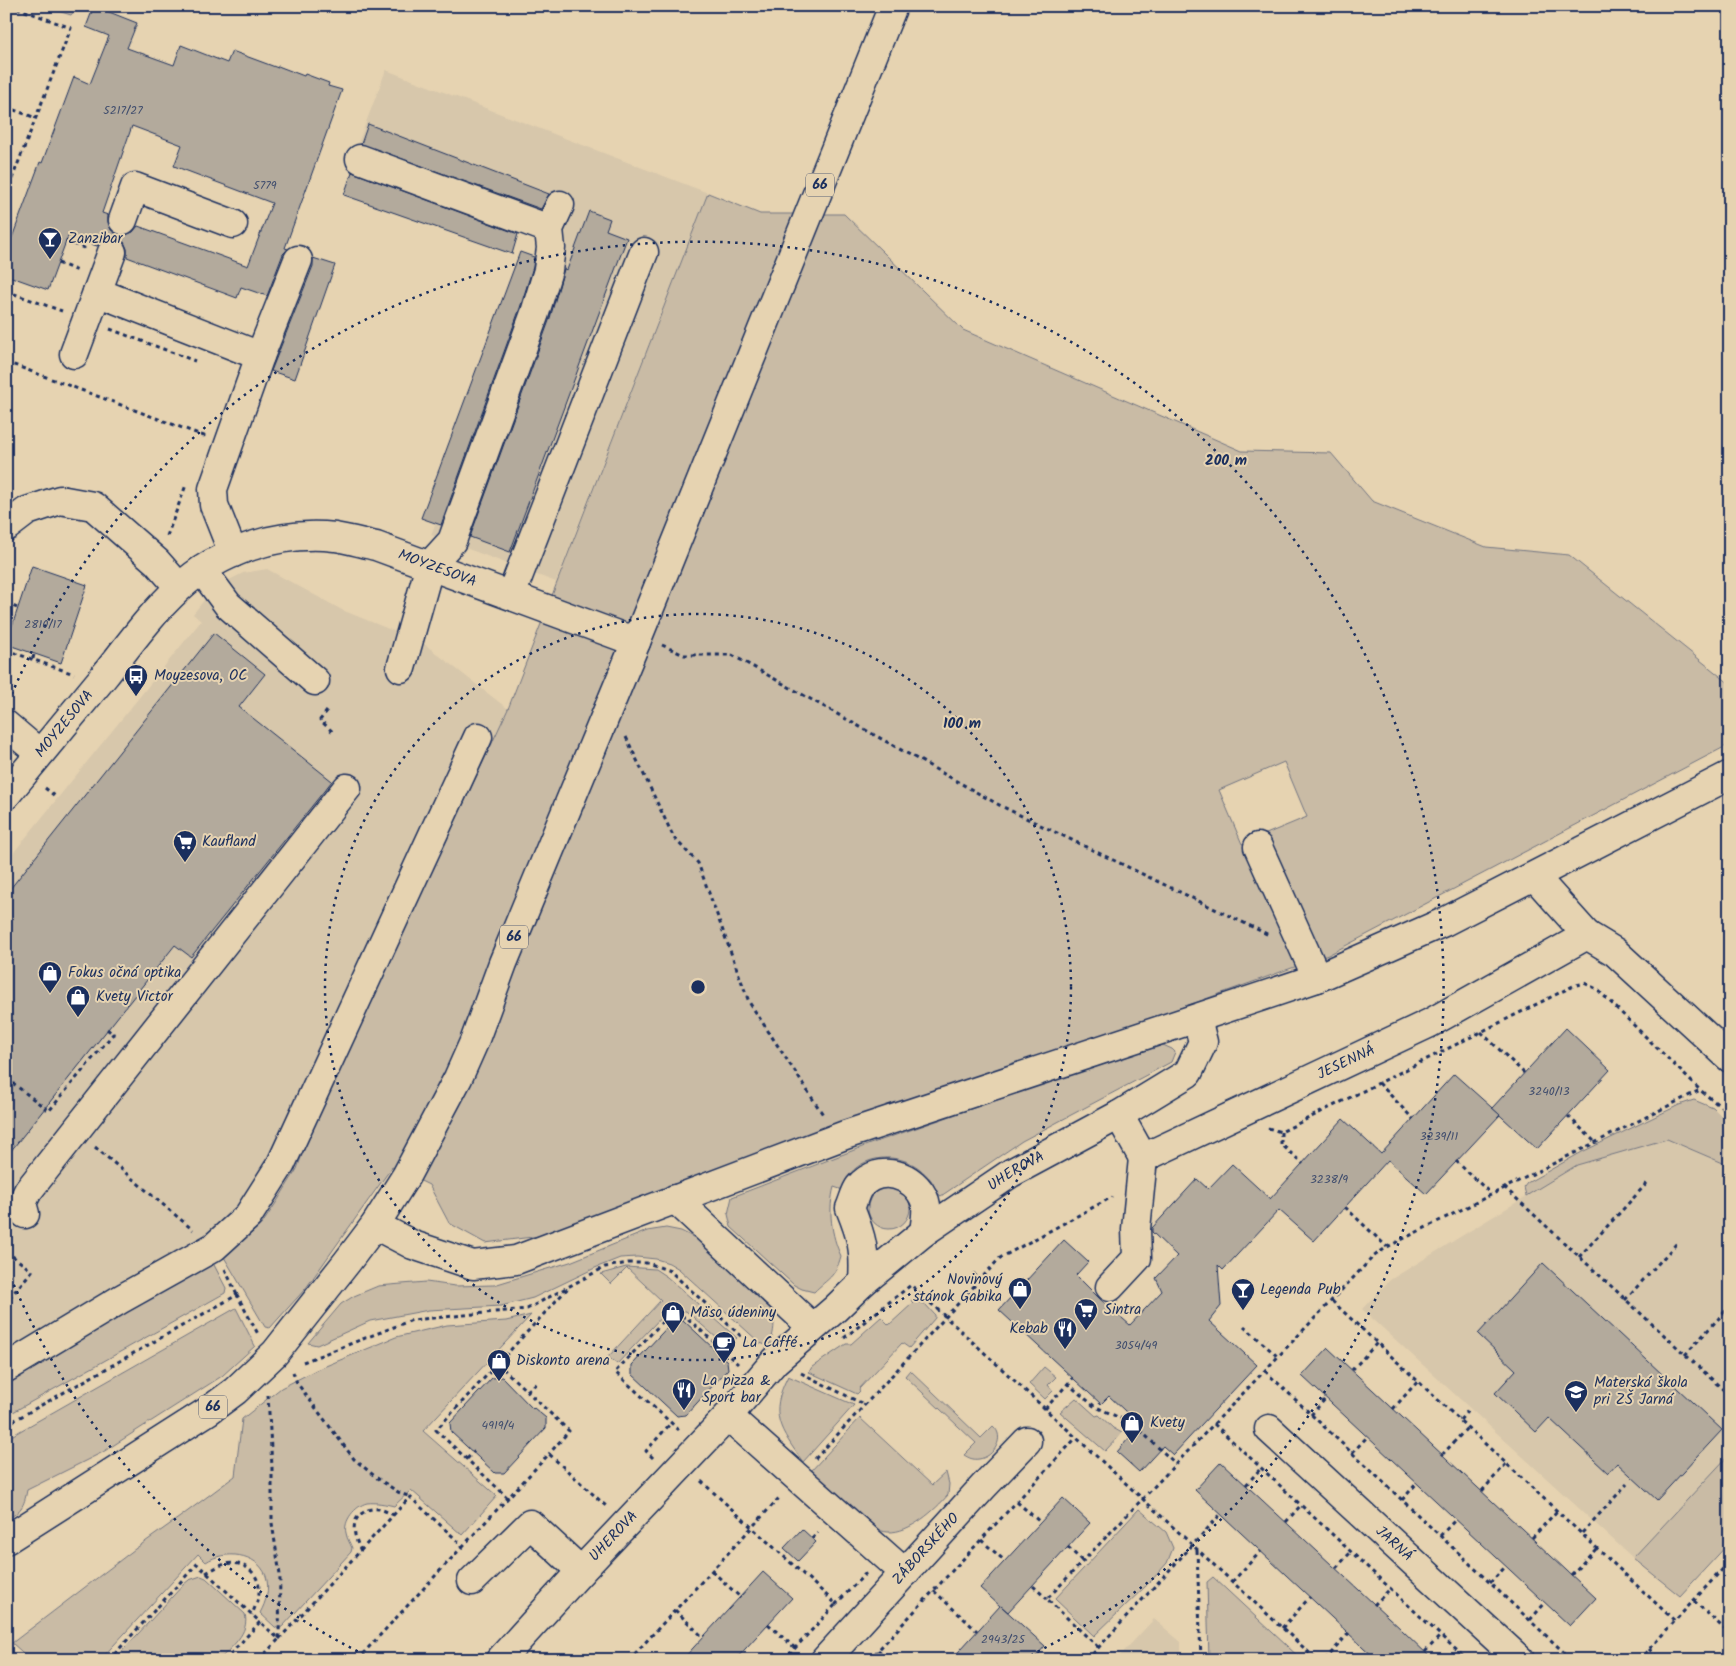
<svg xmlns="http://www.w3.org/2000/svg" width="1736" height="1666" viewBox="0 0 1736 1666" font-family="Kalam,sans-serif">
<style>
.built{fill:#d7c7ab}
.green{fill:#c9bba5;stroke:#727582;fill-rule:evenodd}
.building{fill:#b3aa9c;stroke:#1b2f5e;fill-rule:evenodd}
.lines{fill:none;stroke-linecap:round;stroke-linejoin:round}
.minor-casing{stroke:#1b2f5e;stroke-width:31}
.major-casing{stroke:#1b2f5e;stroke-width:31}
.path{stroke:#1b2f5e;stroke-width:3;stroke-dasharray:4 4;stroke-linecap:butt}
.minor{stroke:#e6d3b1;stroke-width:28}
.major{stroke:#e6d3b1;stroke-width:28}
.ring{fill:none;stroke:#1b2f5e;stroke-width:2.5;stroke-dasharray:2.5 5}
.labels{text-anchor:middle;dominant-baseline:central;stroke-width:4;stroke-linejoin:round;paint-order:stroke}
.number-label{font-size:12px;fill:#414e6e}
.shield{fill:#e6d3b1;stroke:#586077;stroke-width:1}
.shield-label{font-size:14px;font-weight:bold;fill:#1b2f5e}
.poi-label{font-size:15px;fill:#1b2f5e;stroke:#e6d3b1;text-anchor:start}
.street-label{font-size:15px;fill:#1b2f5e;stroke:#e6d3b1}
.centre{fill:#1b2f5e;stroke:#e6d3b1;stroke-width:2.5}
.ring-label{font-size:15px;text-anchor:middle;font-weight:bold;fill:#1b2f5e;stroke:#e6d3b1;stroke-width:4;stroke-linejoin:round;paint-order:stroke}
</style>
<rect width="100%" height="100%" fill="#e6d3b1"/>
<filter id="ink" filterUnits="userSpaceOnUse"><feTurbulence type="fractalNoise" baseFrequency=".02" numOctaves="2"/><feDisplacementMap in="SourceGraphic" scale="10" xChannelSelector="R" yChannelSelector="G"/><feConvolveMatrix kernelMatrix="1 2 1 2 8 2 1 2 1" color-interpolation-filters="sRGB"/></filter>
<g filter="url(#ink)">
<g class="built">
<polygon points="386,70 708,193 556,582 431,535 543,241 349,167"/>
<polygon points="267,569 342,610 423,643 508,709 284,1185 247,1233 6,1380 6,862 201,621 193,614 209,594 229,580 243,573"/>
<polygon points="1667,1139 1730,1166 1730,1454 1633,1558 1362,1309 1390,1280 1577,1165"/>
<polygon points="1154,1619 1181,1642 1181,1660 1116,1660"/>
</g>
<g class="green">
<polygon points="42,6 78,6 71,15"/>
<path d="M708,193L760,214H844L963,330L1242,451L1331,453L1372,501L1486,547L1569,555L1730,684V744L1328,955L548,1235L485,1243L449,1223L429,1185L392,1167L306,1288L270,1328L265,1327L224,1257L262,1224L276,1203L297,1169L311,1129L508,709ZM1284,762L1307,817L1242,844L1219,790Z"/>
<path d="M1163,1045L1172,1049L1175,1052L1171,1062L1022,1141L941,1196C935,1192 935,1186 931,1180C928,1176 923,1172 920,1169C899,1152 862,1154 847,1178C845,1181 844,1186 843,1190L834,1187C828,1210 831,1235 841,1256C835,1278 828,1278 814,1292L802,1289L794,1285L731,1227L728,1214L732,1197L870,1144L1147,1048Z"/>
<polygon points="1694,1100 1713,1108 1730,1125 1730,1166 1667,1139 1577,1165 1526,1196 1524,1187 1527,1183 1582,1152 1679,1105"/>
<circle cx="889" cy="1208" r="21"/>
<path d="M666,1228L681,1231L697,1239L766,1298C776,1315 776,1328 769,1346L760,1343L679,1269L669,1263L656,1259L637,1257L620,1258L595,1268L533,1298L501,1306L429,1310L370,1321L317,1345L308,1343L341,1304L354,1296L378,1286L426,1282L455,1286L494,1285L570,1262L647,1231Z"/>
<polygon points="213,1263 226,1288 225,1293 6,1416 6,1381"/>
<polygon points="626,1267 655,1269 667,1277 737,1338 726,1346 686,1311 667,1311 617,1364 608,1357 661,1300 627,1268 611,1284 601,1274"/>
<polygon points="911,1300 925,1304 935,1315 935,1318 909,1348 902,1343 859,1389 860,1391 857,1394 809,1372 812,1367 846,1344 851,1344 881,1317 889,1325 913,1303"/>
<path d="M236,1308L255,1346L222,1376L103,1452L27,1490C24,1507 21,1511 6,1520V1439Z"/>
<path d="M531,1315L423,1431L497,1496L462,1535L411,1490L394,1506C386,1504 376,1502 367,1503C355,1506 343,1521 346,1533C347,1539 350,1543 352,1548L351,1552L283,1626L279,1629L275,1627L260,1613C266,1602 270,1589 266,1576C257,1552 224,1550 206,1562L198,1554L100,1660H31L12,1643L135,1549L180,1517L235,1476L242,1419L281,1388L316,1370L396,1337L447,1325L506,1321Z"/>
<polygon points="1044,1367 1056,1377 1048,1385 1053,1391 1045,1399 1029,1384"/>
<path d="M910,1370L981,1438L993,1426C1006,1437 994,1457 979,1459C973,1460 969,1458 964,1455L976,1443L905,1376Z"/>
<path d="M788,1376L854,1405L803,1462C780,1429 768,1415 788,1376Z"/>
<polygon points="1076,1398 1096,1416 1099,1415 1113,1428 1122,1433 1105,1451 1060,1412"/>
<path d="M860,1418L932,1485L946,1472L949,1484L948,1495C935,1510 910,1533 888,1532C884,1532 879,1530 876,1529L811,1471Z"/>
<polygon points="1730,1454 1730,1542 1680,1596 1633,1558"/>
<polygon points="1139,1509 1166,1532 1173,1548 1167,1563 1151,1581 1094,1636 1055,1599"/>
<path d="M201,1576L206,1578L245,1614C250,1633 231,1647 219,1660H114L184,1584L189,1580Z"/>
<polygon points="1213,1577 1302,1660 1209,1660 1207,1582"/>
</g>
<g class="building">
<path d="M94,6L137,23L127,48L174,65L181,45L227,63L232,51L278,68V66L304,76L305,74L329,83L328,86L342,90L285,248L288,249L283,254L267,296L241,287L237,298L127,257V249L124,242L118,238L110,237L102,240L97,246L68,236L48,290L6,275V254L40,162L42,163L74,77L90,84L109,36L86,27ZM132,126L182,145L174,166L272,203L248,266L138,226L133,232L125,235L117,234L111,230L108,222V215L102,213Z"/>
<polygon points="368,124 549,194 548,196 541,209 361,144"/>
<polygon points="352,172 518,234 512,254 344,195"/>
<polygon points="589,211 610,219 606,230 627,238 510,552 470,537 550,318 564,269 567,270"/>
<polygon points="520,252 534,257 533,267 520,308 441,525 421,518"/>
<polygon points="313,258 335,265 295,379 271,371 313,266"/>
<polygon points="32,566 87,585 61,663 6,644"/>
<polygon points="214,633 265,674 239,707 332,781 191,957 175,945 6,1157 6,894"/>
<polygon points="1566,1028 1610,1070 1537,1149 1492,1108"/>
<polygon points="1454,1074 1500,1115 1426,1194 1388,1160 1314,1241 1279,1210 1223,1270 1218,1265 1221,1306 1209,1321 1257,1365 1173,1455 1163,1446 1139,1472 1117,1452 1140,1425 1109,1396 1101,1404 999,1310 1064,1240 1088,1262 1076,1275 1100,1299 1130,1325 1162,1291 1156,1278 1177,1256 1152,1232 1152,1228 1197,1179 1208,1189 1232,1164 1270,1199 1343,1119 1381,1154"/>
<polygon points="1543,1263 1722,1430 1657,1500 1617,1463 1608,1473 1549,1418 1536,1432 1495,1393 1516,1370 1478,1334"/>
<polygon points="674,1320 683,1320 727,1361 728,1369 686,1415 677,1416 632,1374 632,1365"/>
<polygon points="1328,1348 1596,1598 1570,1626 1302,1376"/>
<polygon points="502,1377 533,1409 534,1408 546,1418 546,1428 504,1473 495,1473 451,1432 450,1423 492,1378"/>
<polygon points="1221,1462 1401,1629 1433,1660 1377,1660 1195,1490"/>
<polygon points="1063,1498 1090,1523 1008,1612 1001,1606 1045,1646 1033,1660 951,1660 1000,1606 980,1588"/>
<polygon points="802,1529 816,1542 798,1561 784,1548"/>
<polygon points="763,1572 792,1598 768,1624 735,1660 682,1660"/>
</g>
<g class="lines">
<g class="minor-casing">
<g id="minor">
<polyline points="360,159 549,229"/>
<polyline points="123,220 135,187 233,224"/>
<polyline points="97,292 260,356 213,489 214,505 233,553"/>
<polyline points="74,354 112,252"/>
<polyline points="260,356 298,260"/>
<polyline points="6,527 27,511 60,500 93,506 157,562 179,587"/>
<polyline points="202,570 228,605 315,681"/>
<polyline points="511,595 644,252"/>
<polyline points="401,668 430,565 452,541 535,313 548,270 551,248 549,229 560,205"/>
<polyline points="6,725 39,753"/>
<path id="s1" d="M6,795C39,755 72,715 105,675C128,646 150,615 178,589C219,550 280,531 335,537C349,539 362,543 376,546L636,642"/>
<polyline points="1258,847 1317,978"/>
<polyline points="1535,877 1587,935 1615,952 1730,1058"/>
<path id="s2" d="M1119,1115L1143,1158L1430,1023L1587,935"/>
<polyline points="675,1199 812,1327"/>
<polyline points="25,1214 22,1203 28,1191 347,788"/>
<polyline points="375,1225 413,1245 473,1265 516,1260 845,1135 1317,978 1444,922 1730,775"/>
<path d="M863,1282C865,1249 862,1238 850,1208C853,1202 855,1192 859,1187C879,1163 915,1174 925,1201C928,1210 925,1223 924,1232"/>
<polyline points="1110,1287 1137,1258 1136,1229 1143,1158"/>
<polyline points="6,1368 121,1299 214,1247 248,1216 281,1164 478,737"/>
<polyline points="728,1416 905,1573"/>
<path id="s3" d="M1269,1429L1520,1660"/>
<polyline points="472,1581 530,1524 581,1571"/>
<path id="s4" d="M500,1660L581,1571L728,1416L775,1361L835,1309L863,1282L924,1232L1011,1173L1119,1115L1188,1073L1203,1042L1197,1019"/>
<path id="s5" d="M825,1660L983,1487L1027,1441"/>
</g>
</g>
<g class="major-casing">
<polyline id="major" points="6,1540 208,1411 235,1391 275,1353 347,1262 375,1225 406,1176 458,1078 474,1042 503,963 636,642 893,6"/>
</g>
<g class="path">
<polyline points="6,107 36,118"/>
<polyline points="6,194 71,28 12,6"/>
<polyline points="66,241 84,248 83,250"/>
<polyline points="58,263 78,271"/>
<polyline points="6,291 62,311"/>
<polyline points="110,329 195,361"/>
<polyline points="6,362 204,436 203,437"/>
<polyline points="167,536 186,485"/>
<polyline points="6,591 8,592 6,598"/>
<polyline points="6,603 17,608"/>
<polyline points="662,645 684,655 732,655 1001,806 1269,935"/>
<polyline points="6,650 74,674"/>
<polyline points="33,659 34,654"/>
<polyline points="327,711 320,720 335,734"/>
<polyline points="626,737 674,838 698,863 749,1002 824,1116"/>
<polyline points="45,788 55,796"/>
<polyline points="107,1029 113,1034"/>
<polyline points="1481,1032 1524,1073"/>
<polyline points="6,1078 49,1111 113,1034 118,1035"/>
<polyline points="1379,1083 1413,1119"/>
<polyline points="1568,1116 1595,1142"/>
<polyline points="1268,1128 1281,1132 1573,986 1584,983 1597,989 1700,1090 1730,1114"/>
<polyline points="1281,1132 1281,1144 1303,1164"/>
<polyline points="95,1147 193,1230"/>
<polyline points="1456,1161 1491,1194"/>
<polyline points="1504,1187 1730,1396"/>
<polyline points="1345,1207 1387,1247"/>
<polyline points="6,1251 32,1271 6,1302"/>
<polyline points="1579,1257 1649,1181"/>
<polyline points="225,1269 237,1295"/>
<polyline points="973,1273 979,1280"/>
<polyline points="1625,1300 1677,1243"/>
<polyline points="1332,1301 1675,1621"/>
<polyline points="1244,1326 1278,1357"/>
<polyline points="844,1338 911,1285 1317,1660"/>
<polyline points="1685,1355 1730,1306"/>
<polyline points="303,1362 412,1320 527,1309 605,1267 628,1263 648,1263 670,1271 754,1348"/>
<polyline points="497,1363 569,1431 549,1454"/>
<polyline points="1352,1370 1377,1343"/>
<polyline points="1265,1371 1572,1660"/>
<polyline points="293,1372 297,1383 354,1459 377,1478 398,1492 410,1497"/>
<polyline points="801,1373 865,1405"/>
<polyline points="1067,1383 1094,1406 1133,1424 1176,1464"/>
<polyline points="527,1391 537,1383"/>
<polyline points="268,1395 272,1467 272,1523 280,1575 279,1638"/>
<polyline points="1045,1409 1073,1378"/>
<polyline points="1393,1409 1418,1381"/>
<polyline points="1311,1415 1326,1398"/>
<polyline points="1460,1420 1470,1408"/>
<polyline points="1214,1424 1467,1660"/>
<polyline points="6,1425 237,1295 258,1334"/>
<polyline points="679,1430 615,1372 667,1317 686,1317 738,1364"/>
<polyline points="1352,1453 1367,1437"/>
<polyline points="1442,1455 1467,1428"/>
<polyline points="653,1458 646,1451 671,1423"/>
<polyline points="467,1459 474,1451"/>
<polyline points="815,1459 1000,1258 1112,1197"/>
<polyline points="701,1481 836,1604 784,1660"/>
<polyline points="1246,1485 1261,1468"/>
<polyline points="1482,1491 1506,1464"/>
<polyline points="508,1498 436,1430 568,1288"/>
<polyline points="1402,1500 1417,1483"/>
<polyline points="1017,1502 1040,1522"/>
<polyline points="1286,1522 1301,1505"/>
<polyline points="1582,1533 1627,1484"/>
<polyline points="1440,1536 1456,1519"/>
<polyline points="1532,1538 1557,1511"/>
<polyline points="812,1539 818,1532"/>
<polyline points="981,1540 1005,1561"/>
<polyline points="1068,1547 1082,1561"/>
<polyline points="1197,1550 1201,1660"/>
<path d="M361,1551C355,1538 348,1521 364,1512C368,1509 374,1508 379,1509C384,1510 389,1513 394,1515"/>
<polyline points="1336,1568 1351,1552"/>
<polyline points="712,1571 740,1597"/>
<path d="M206,1573C212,1570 218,1566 225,1564C241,1560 258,1571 259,1588C260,1597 255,1606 252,1615"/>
<polyline points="1571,1575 1597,1548"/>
<polyline points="1232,1582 1261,1551"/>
<polyline points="1490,1583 1506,1566"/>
<polyline points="1033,1586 1047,1599"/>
<polyline points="934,1591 977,1631"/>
<polyline points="1694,1601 1730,1634"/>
<polyline points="837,1604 836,1604 866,1573"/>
<polyline points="1374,1605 1391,1588"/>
<polyline points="675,1610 703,1637"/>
<polyline points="1530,1620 1545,1603"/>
<polyline points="768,1624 795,1648"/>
<polyline points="1282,1628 1310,1597"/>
<polyline points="279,1639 410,1497 463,1546 549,1454 607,1507"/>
<polyline points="1098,1647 1047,1599 1373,1257 1387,1247 1700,1090"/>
<polyline points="1649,1649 1660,1660"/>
<polyline points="878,1650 889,1660"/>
<polyline points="1425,1652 1441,1635"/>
<polyline points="109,1660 197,1564 260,1622 225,1660"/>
<polyline points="259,1660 279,1639 260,1622"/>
<polyline points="357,1660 463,1546"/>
<polyline points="629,1660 780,1497"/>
<polyline points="869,1660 1076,1438"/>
<polyline points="1087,1660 1221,1514"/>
<polyline points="1325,1660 1349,1633"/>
<polyline points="1639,1660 1730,1561"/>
</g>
<use href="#minor" class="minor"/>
<use href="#major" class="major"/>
</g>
</g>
<g class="ring">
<circle cx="698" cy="987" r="373"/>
<path d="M371 1658A746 746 0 0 1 6 1266M6 708A746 746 0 1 1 1025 1658"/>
</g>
<defs>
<g id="bar-pin" transform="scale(1.25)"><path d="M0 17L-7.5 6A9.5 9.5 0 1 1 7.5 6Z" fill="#1b2f5e" stroke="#e6d3b1"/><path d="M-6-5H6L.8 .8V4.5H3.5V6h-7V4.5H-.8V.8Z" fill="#fff"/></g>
<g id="bus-pin" transform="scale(1.25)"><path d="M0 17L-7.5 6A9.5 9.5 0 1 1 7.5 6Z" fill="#1b2f5e" stroke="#e6d3b1"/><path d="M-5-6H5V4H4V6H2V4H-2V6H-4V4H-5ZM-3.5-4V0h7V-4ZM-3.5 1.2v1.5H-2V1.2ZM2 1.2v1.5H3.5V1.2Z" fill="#fff"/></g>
<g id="supermarket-pin" transform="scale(1.25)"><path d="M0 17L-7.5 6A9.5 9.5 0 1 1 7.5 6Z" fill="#1b2f5e" stroke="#e6d3b1"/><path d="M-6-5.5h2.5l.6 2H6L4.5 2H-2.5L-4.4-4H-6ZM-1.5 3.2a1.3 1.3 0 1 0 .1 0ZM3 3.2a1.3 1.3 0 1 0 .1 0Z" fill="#fff"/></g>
<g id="shop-pin" transform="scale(1.25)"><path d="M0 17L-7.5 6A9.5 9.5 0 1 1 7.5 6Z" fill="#1b2f5e" stroke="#e6d3b1"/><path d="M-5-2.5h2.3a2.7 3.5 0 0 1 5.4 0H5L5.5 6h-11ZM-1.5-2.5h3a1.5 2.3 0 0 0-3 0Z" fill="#fff"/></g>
<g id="restaurant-pin" transform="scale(1.25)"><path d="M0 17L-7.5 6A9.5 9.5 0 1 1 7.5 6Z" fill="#1b2f5e" stroke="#e6d3b1"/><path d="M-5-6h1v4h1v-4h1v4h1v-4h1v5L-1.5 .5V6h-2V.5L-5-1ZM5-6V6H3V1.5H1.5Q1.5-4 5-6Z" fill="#fff"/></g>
<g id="cafe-pin" transform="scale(1.25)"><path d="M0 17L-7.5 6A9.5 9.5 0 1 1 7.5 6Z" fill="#1b2f5e" stroke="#e6d3b1"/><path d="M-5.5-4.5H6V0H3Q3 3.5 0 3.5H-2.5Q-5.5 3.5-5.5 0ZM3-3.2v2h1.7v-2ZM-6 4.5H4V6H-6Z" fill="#fff"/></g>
<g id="school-pin" transform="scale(1.25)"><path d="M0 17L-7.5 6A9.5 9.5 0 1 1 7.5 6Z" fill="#1b2f5e" stroke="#e6d3b1"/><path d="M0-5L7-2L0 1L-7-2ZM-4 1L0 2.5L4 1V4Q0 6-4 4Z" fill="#fff"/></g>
</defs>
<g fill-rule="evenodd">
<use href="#bar-pin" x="50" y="239"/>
<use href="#bus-pin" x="136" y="676"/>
<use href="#supermarket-pin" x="185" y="842"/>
<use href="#shop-pin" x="50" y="973"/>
<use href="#shop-pin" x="78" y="997"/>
<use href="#shop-pin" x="1020" y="1289"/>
<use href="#bar-pin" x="1243" y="1290"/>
<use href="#supermarket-pin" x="1086" y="1310"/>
<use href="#shop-pin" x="673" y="1313"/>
<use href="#restaurant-pin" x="1065" y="1329"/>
<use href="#cafe-pin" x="724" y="1343"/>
<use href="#shop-pin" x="499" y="1361"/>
<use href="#restaurant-pin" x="684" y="1390"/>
<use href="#school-pin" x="1576" y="1392"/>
<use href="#shop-pin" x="1132" y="1423"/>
</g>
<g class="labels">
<g class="number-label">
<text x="123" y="110">5217/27</text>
<text x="265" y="185">5779</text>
<text x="43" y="624">2810/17</text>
<text x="1549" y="1091">3240/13</text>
<text x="1439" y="1136">3239/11</text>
<text x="1329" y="1179">3238/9</text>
<text x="1136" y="1345">3054/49</text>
<text x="498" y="1425">4919/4</text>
<text x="1003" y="1639">2943/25</text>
</g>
<g class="shield">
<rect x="806" y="173.5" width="28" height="23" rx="4"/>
<rect x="500" y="925.5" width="28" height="23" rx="4"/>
<rect x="199" y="1395.5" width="28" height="23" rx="4"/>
</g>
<g class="shield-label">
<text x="820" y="185">66</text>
<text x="514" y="937">66</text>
<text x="213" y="1407">66</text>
</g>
<g class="poi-label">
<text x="68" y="239">Zanzibar</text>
<text x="154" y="676">Moyzesova, OC</text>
<text x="202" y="842">Kaufland</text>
<text x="68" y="973">Fokus očná optika</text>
<text x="96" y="997">Kvety Victor</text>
<text x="1002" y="1280" text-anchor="end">Novinový<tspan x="1002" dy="17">stánok Gabika</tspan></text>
<text x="1260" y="1290">Legenda Pub</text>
<text x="1104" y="1310">Sintra</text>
<text x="690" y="1313">Mäso údeniny</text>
<text x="1048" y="1329" text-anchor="end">Kebab</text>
<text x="742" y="1343">La Caffé</text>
<text x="516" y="1361">Diskonto arena</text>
<text x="702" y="1381">La pizza &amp;<tspan x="702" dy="17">Sport bar</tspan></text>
<text x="1594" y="1383">Materská škola<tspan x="1594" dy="17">pri ZŠ Jarná</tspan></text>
<text x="1150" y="1423">Kvety</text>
</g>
<g class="street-label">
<text stroke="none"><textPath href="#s1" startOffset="546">MOYZESOVA</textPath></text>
<text stroke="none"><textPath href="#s1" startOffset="92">MOYZESOVA</textPath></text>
<text stroke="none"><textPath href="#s2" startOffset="274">JESENNÁ</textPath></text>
<text stroke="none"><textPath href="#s4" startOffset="714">UHEROVA</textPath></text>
<text stroke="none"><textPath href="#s4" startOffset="168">UHEROVA</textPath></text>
<text stroke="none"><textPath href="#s3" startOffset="170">JARNÁ</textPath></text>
<text stroke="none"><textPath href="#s5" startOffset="150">ZÁBORSKÉHO</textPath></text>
</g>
</g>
<circle cx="698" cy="987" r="8" class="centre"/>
<g class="ring-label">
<text x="1226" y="465">200 m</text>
<text x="962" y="728">100 m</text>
</g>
<rect width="1736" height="1666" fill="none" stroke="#e6d3b1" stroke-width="25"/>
<rect x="12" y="12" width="1711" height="1641" fill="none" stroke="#1b2f5e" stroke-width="2" filter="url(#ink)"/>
</svg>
